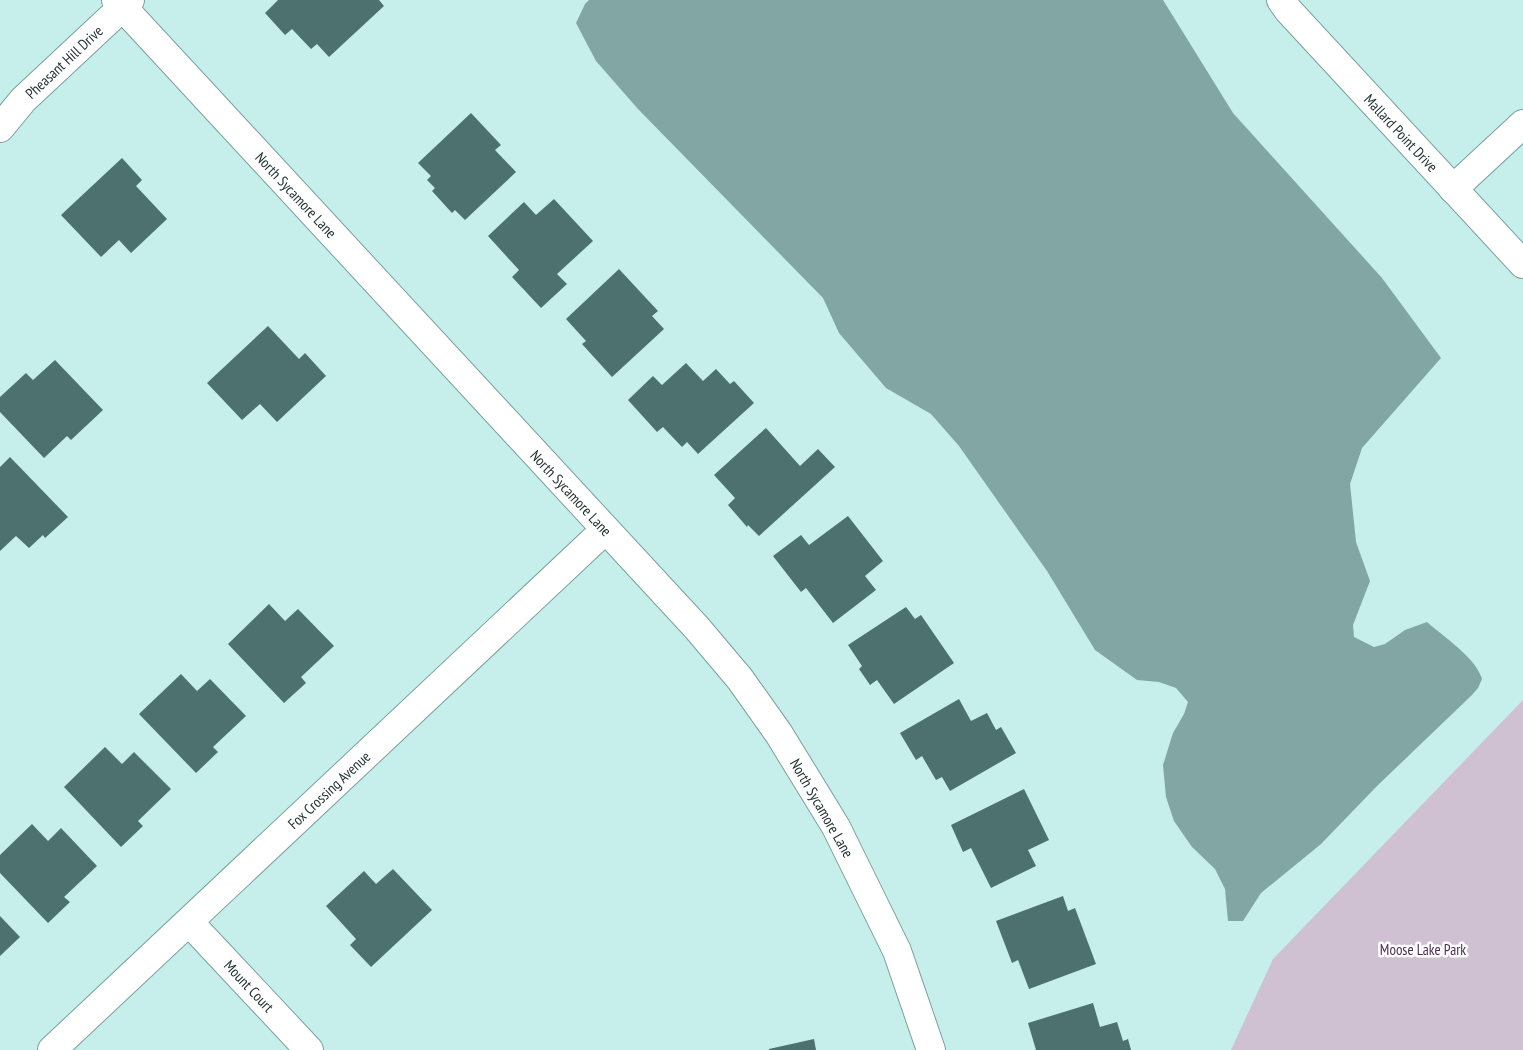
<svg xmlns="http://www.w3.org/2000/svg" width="1523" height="1050" viewBox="0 0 1523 1050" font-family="'PT Sans Narrow',sans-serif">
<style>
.green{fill:#cfc1d2}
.water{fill:#81a6a3}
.building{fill:#4c716e}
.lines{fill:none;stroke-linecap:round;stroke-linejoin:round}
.street-casing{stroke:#7aa09d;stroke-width:30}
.street{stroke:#fff;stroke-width:28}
.labels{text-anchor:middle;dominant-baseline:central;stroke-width:5;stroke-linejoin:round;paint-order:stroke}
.street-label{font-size:15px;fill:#1f2f2e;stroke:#fff}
.park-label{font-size:15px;fill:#4d2f53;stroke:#fff}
</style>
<rect width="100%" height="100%" fill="#c6eeea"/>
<polygon class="green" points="1523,700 1523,1050 1231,1050 1273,959"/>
<path class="water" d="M589,0H1163L1233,113L1382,278L1441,358L1362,448L1350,484L1356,542L1370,581L1353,625L1354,637L1374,647L1385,644L1405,630L1427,622C1444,637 1476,658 1482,679L1478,688L1472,695L1377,786L1321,844L1261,893L1243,921H1228L1225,889L1215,869L1192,847L1174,821L1166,797L1163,765L1173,733L1184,714L1188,702L1176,688L1159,682L1137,680L1095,650L1047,571L959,446L931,414L886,388L839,333L823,298L638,109L596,61L576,23L585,4Z"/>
<g class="building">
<polygon points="278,0 379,0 384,6 329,57 317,44 311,49 292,29 285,35 265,13"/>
<polygon points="471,113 501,145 495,150 516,172 465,220 455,210 452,213 432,191 435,188 427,180 431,176 418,163"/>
<polygon points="122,158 142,180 136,186 167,219 131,253 119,240 101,257 61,215"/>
<polygon points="554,199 593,241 557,274 567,284 541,308 512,277 519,270 488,236 524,202 536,215"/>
<polygon points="619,269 658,311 652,316 664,329 612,377 582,344 586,341 566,319"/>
<polygon points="268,326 299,359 305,353 326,376 277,422 260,404 242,420 207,383"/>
<polygon points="55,360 103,410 71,440 67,436 44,458 0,412 0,397 26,373 33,380"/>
<polygon points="686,363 703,381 716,369 730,384 734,381 754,403 698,454 687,442 682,447 663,427 657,432 628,400 653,376 662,385"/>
<polygon points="766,428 800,466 818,449 835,467 759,536 748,525 747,527 728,505 735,498 714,475"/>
<polygon points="10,457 68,517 45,538 43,535 29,548 16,536 0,551 0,467"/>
<polygon points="848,516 883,561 865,576 876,590 833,623 806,588 801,592 773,556 801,535 809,545"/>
<polygon points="269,604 285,621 298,609 334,646 301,677 306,683 284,703 228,644"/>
<polygon points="906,607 915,619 921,615 954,663 894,704 877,680 870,685 859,669 862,666 848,645"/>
<polygon points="181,674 197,691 210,679 246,716 213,747 218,752 196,773 139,714"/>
<polygon points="959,699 971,721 987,713 996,730 1001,727 1016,753 950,791 942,777 936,780 922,756 916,760 900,733"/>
<polygon points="105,747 122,764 134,752 171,789 138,821 143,826 121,847 64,787"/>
<polygon points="1024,789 1049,840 1028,850 1036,866 991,888 971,848 963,852 951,825"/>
<polygon points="32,824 48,841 61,828 97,866 64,897 70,902 48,923 0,873 0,855"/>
<polygon points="393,869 432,910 371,967 350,945 356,939 326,906 364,871 376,884"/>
<polygon points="1063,896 1068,911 1075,908 1096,964 1029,989 1018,960 1012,963 996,921"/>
<polygon points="0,916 20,937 0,956"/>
<polygon points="1093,1003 1100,1027 1117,1022 1123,1041 1128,1039 1131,1050 1036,1050 1028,1023"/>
<polygon points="814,1039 816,1050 769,1050 769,1049"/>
</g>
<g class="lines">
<g class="street-casing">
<g id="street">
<polyline points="116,0 697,628 740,679 779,734 836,827 897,951 931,1050"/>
<polyline points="1281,0 1288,10 1523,264"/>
<polyline points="0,128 23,100 130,0"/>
<polyline points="1453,189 1523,124"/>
<polyline points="189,922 309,1050"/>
<polyline points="52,1050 605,530"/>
</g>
</g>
<use href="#street" class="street"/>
</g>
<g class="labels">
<g class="street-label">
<text transform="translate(64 62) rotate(-43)">Pheasant Hill Drive</text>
<text transform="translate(1401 133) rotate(47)">Mallard Point Drive</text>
<text transform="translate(296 195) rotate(47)">North Sycamore Lane</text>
<text transform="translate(571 493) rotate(47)">North Sycamore Lane</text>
<text transform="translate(329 790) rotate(-43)">Fox Crossing Avenue</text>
<text transform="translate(822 808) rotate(60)">North Sycamore Lane</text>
<text transform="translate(249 986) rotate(47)">Mount Court</text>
</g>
<g class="park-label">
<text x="1423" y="949">Moose Lake Park</text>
</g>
</g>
</svg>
